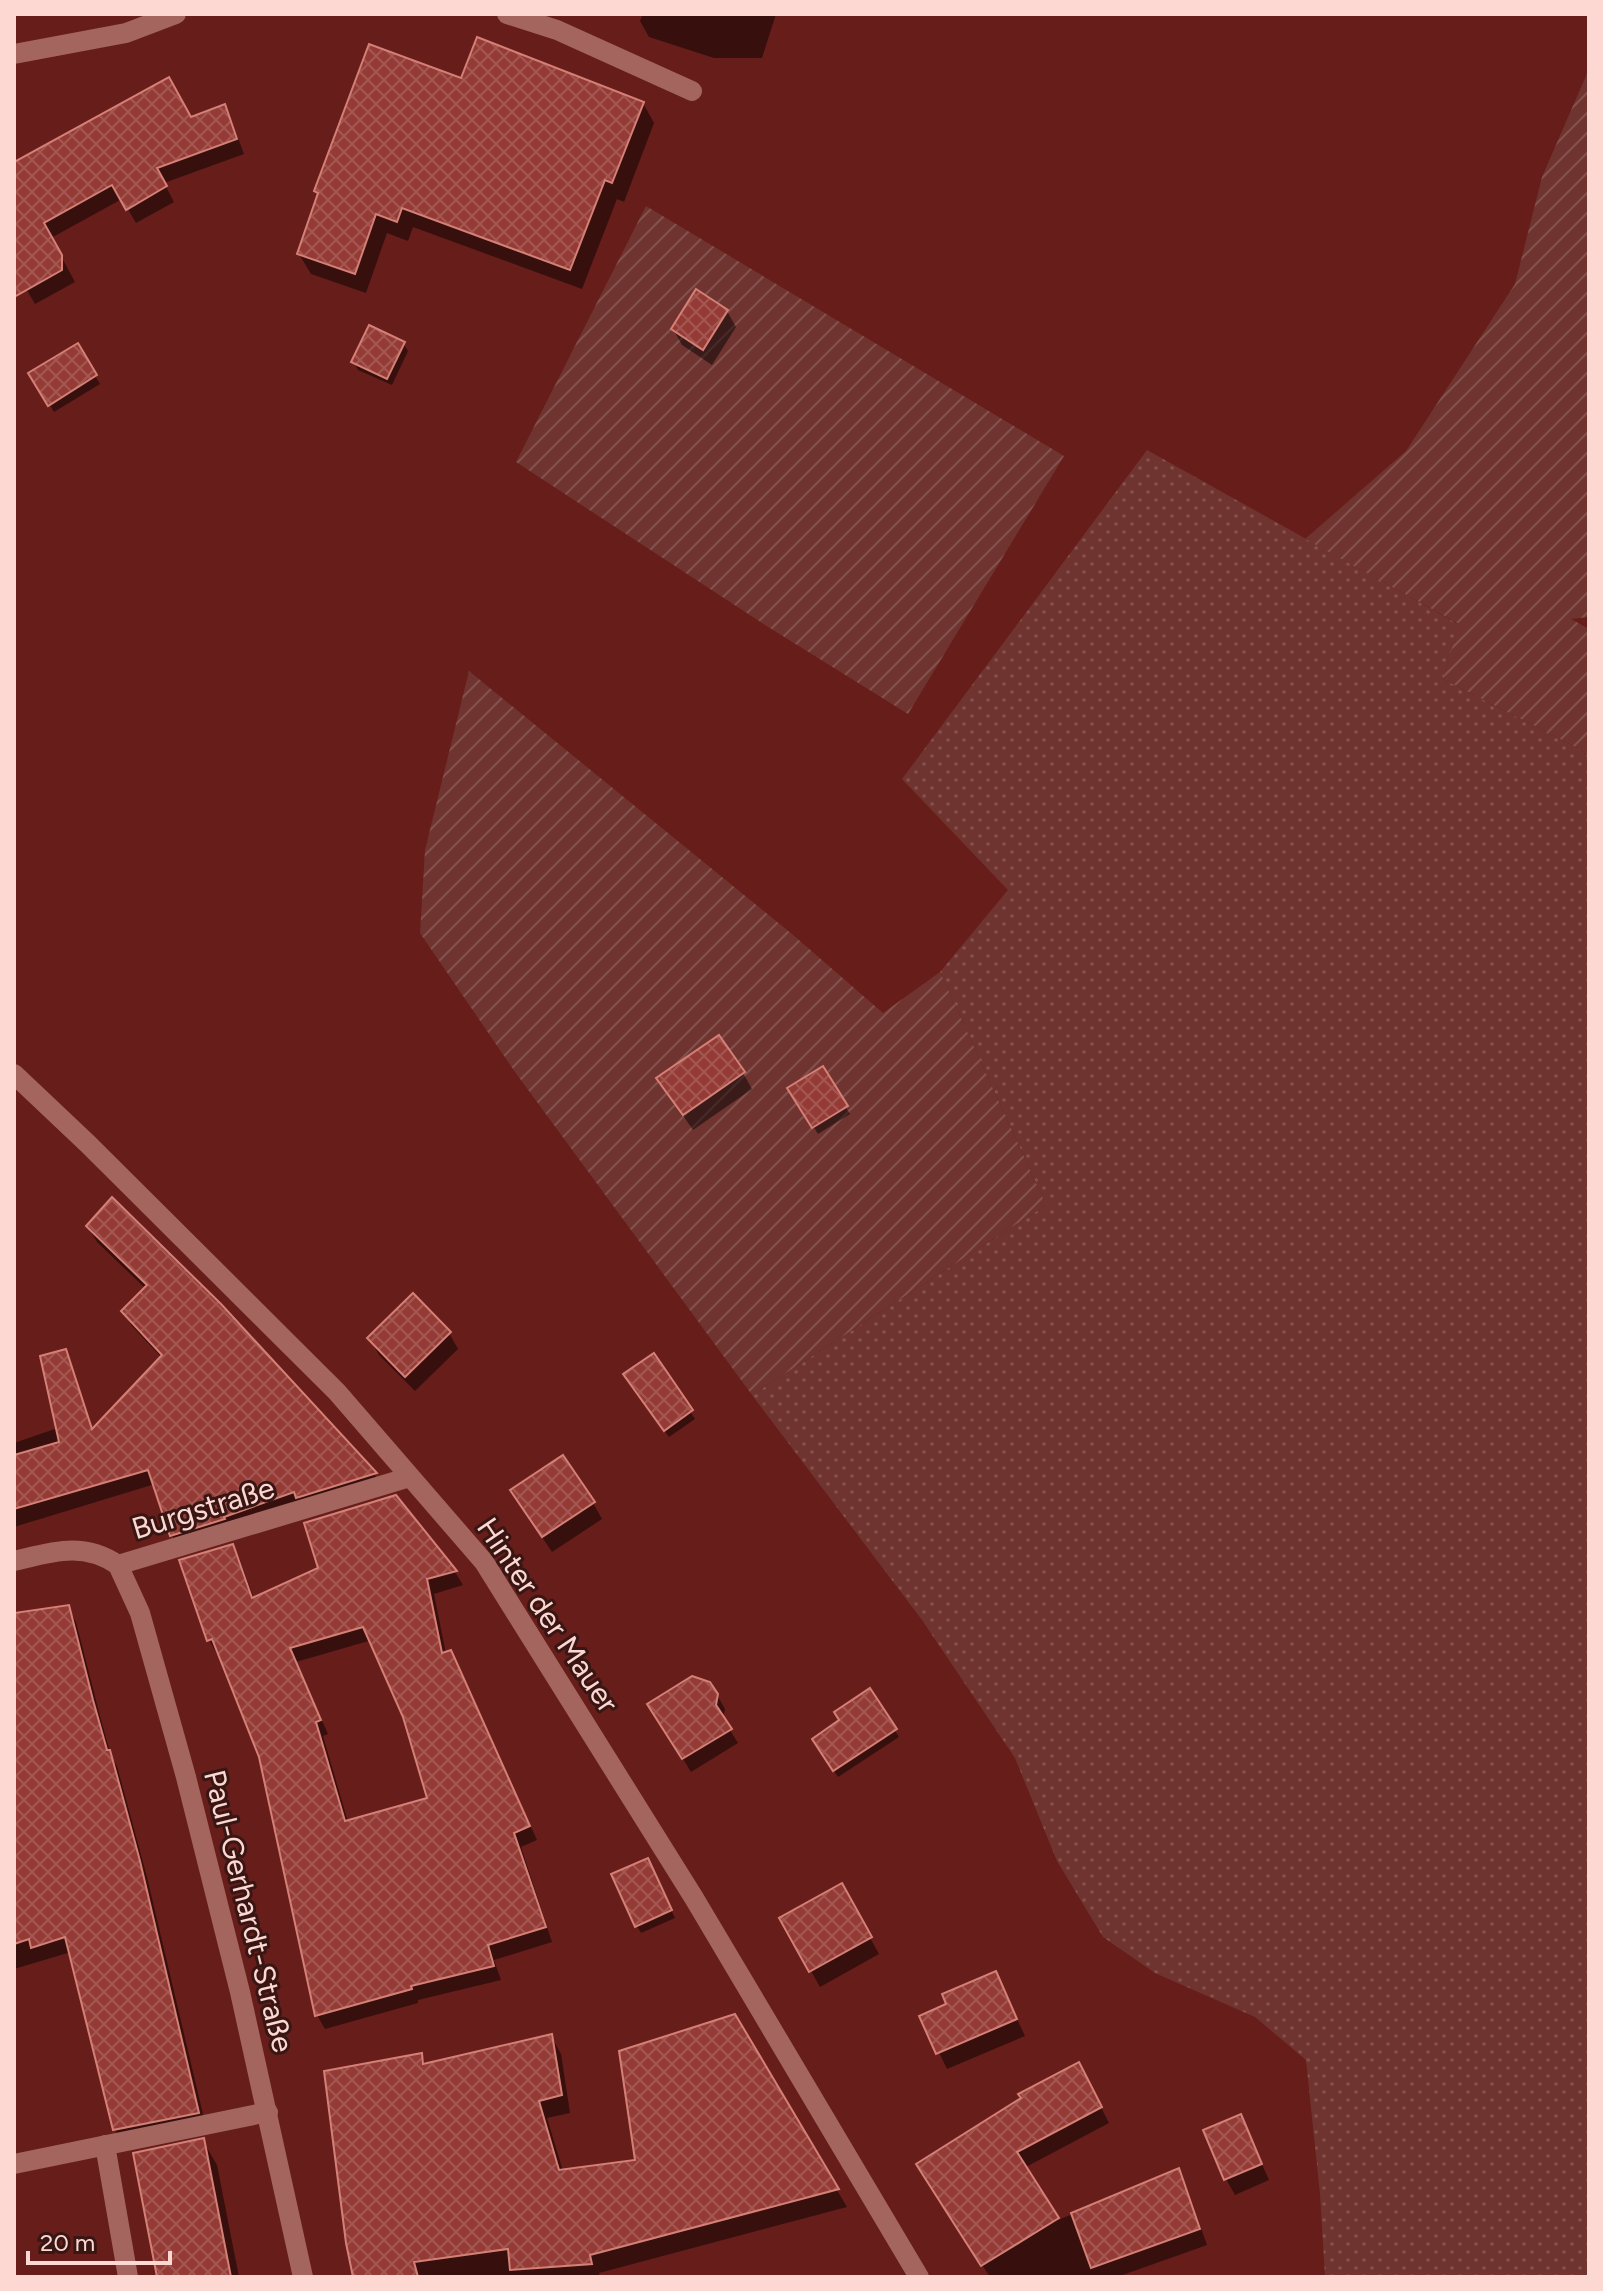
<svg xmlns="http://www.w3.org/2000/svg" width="1603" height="2291" viewBox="0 0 1603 2291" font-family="Figtree,sans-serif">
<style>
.grass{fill:url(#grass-dots)}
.garden{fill:url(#garden-furrows)}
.shadow{fill:#0007;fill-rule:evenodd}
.building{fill:url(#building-cross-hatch);stroke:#d48077;stroke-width:2;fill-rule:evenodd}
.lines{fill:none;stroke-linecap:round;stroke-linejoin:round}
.minor{stroke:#a3655e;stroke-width:20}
.labels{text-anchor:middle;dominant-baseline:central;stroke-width:6;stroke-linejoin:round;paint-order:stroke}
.street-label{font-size:30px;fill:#fdd8d3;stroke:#371613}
</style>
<defs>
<pattern id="grass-dots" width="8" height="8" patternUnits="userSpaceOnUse" patternTransform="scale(2)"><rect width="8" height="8" fill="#6f342f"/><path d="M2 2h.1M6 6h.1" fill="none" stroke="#84514c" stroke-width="1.8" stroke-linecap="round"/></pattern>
<pattern id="garden-furrows" width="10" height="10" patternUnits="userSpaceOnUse" patternTransform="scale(2)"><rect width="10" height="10" fill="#6f342f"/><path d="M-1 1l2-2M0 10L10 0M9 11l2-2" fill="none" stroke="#84514c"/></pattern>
<pattern id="building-cross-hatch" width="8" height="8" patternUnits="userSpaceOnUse" patternTransform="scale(2)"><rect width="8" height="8" fill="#943b36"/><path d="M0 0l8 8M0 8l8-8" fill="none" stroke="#a45752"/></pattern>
</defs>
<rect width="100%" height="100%" fill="#671d1a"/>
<polygon class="grass" points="1147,450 1460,625 1443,679 1589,754 1589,2277 1325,2277 1320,2194 1306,2060 1255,2017 1155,1973 1103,1937 1057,1861 1015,1758 922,1620 752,1395 1046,1205 940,972 1008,890 902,779"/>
<g class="garden">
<polygon points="1589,69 1589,617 1571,619 1589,629 1589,754 1443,679 1459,624 1305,539 1406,451 1515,284 1542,177"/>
<polygon points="646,206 1064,456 908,714 765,625 516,462"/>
<polygon points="469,671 792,934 883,1013 940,972 1046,1205 752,1395 515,1072 420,933 425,850"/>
</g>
<g class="shadow">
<polygon points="643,14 776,14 762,58 714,58 649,37 640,21"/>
<polygon points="462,81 643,103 654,123 624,202 617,199 582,289 413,227 408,241 387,233 366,293 311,274 299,254"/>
<polygon points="224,107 232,122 244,154 164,183 174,202 136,223 122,199 51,238 75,282 35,304 14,268 14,165 191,119"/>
<polygon points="727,311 736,327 712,365 682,345 673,329"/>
<polygon points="403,343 408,351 392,385 358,370 354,362"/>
<polygon points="77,345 100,384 54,412 31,373"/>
<polygon points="822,1069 850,1114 818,1134 790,1089"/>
<polygon points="743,1073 752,1089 693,1130 668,1094"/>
<polygon points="88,1227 219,1305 375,1475 383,1489 180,1550 172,1535 155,1484 14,1527 14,1443 87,1418 94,1430 162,1358 132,1326 123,1311 146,1289 97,1242"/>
<polygon points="449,1333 458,1349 415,1391 379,1355 370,1339"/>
<polygon points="653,1356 695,1419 669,1437 630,1382"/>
<path d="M395,1497L455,1572L463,1585L434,1594L446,1654L458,1666L537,1840L521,1847L552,1942L494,1960L501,1980L418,2000V2003L325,2029L317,2015L261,1757L220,1653L217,1654L209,1640L232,1546L240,1560L254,1599L321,1569ZM372,1640L405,1717L429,1799L348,1822L323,1736L328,1734L296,1662Z"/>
<polygon points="593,1503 602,1519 552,1552 522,1507"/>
<polygon points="68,1608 76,1622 100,1716 111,1756 117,1766 147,1877 206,2127 123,2144 115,2130 71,1952 14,1969 14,1615"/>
<polygon points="870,1691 899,1737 838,1777 814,1739 842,1721"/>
<polygon points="717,1695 725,1709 723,1719 738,1743 691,1772 658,1718"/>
<polygon points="651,1868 675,1918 641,1933 637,1926"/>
<polygon points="841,1886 879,1954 820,1987 782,1919"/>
<polygon points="995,1973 1025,2036 947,2069 922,2017 949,2005"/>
<polygon points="734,2017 847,2207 599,2273 600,2277 355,2277 421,2055 426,2065 551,2036 561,2054 570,2113 547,2118 563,2171 637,2162"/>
<polygon points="1087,2080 1109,2123 1024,2168 1058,2220 1178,2171 1186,2186 1207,2245 1117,2277 990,2277 927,2180"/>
<polygon points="1240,2116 1269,2180 1235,2195 1226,2179"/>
<polygon points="203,2141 217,2165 239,2277 159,2277"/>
</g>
<g class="building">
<polygon points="477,37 644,102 612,183 605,180 570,270 402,208 397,222 376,214 355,274 297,254 318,193 314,191 369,44 461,78"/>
<polygon points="169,77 191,117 225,104 237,139 157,168 167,186 126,210 112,185 44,223 62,255 62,270 14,297 14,162"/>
<polygon points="696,289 728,310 703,350 671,329"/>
<polygon points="369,325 405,342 387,379 351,362"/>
<polygon points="78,343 97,375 48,406 28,373"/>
<polygon points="719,1035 745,1072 683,1115 656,1078"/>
<polygon points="823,1066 848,1106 812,1128 787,1088"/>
<polygon points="112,1197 221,1304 377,1473 296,1498 294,1492 224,1517 225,1519 170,1536 148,1470 14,1509 14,1455 59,1442 40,1356 66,1349 92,1429 162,1355 121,1311 147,1285 86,1226"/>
<polygon points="413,1293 451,1332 405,1377 367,1338"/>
<polygon points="654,1353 693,1410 664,1431 623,1374"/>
<polygon points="563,1455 595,1502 542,1537 510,1490"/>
<path d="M396,1495L457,1571L427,1579L442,1653L451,1650L530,1826L514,1833L546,1927L488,1945L494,1966L411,1986L412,1989L315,2016L259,1757L212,1639L207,1641L179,1560L233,1544L252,1598L318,1568L304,1523ZM363,1627L403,1717L427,1798L345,1821L316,1722L321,1720L290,1648Z"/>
<polygon points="69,1605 93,1700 107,1750 110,1750 140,1861 199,2113 113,2130 65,1937 31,1948 29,1939 14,1944 14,1613"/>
<polygon points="692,1676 710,1682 718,1694 716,1705 732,1729 682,1759 647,1704"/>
<polygon points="870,1688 897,1729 833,1771 812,1739 839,1720 834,1712"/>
<polygon points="648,1858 672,1910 635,1927 611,1874"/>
<polygon points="842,1883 872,1937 809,1972 779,1918"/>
<polygon points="996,1971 1017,2019 936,2054 919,2016 946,2004 942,1994"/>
<polygon points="735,2014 839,2189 590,2255 592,2264 510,2270 508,2249 414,2262 418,2277 353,2277 346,2243 324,2071 422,2053 423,2064 552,2034 562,2095 539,2101 559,2170 635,2160 619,2051"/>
<polygon points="1079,2062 1102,2107 1017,2152 1059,2218 981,2266 916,2164 1021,2098 1018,2094"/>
<polygon points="1241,2114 1262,2164 1224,2180 1203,2130"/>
<polygon points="204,2138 231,2277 157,2277 133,2153"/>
<polygon points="1179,2168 1200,2229 1091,2268 1071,2213"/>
</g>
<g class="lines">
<g class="minor">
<polyline points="507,14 557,30 692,91"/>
<polyline points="14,54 126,33 176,14"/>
<polyline points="14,1074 88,1144 337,1392 484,1562 694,1898 919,2277"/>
<path d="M14,1561C52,1552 83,1541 118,1565L410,1477"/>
<polyline points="118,1565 140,1613 186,1777 240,1992 303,2277"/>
<polyline points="105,2145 128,2277"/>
<polyline points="14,2164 268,2112"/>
</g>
</g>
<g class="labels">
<g class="street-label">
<text transform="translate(203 1508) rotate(-17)">Burgstraße</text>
<text transform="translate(548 1615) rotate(56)">Hinter der Mauer</text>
<text transform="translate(249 1911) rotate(76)">Paul-Gerhardt-Straße</text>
</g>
</g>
<rect width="1603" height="2291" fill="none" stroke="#fdd8d3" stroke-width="32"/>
<path d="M28 2251v12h142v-12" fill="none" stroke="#fdd8d3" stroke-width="4"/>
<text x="40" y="2251" font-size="24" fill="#fdd8d3" stroke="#371613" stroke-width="6" paint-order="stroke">20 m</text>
</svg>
